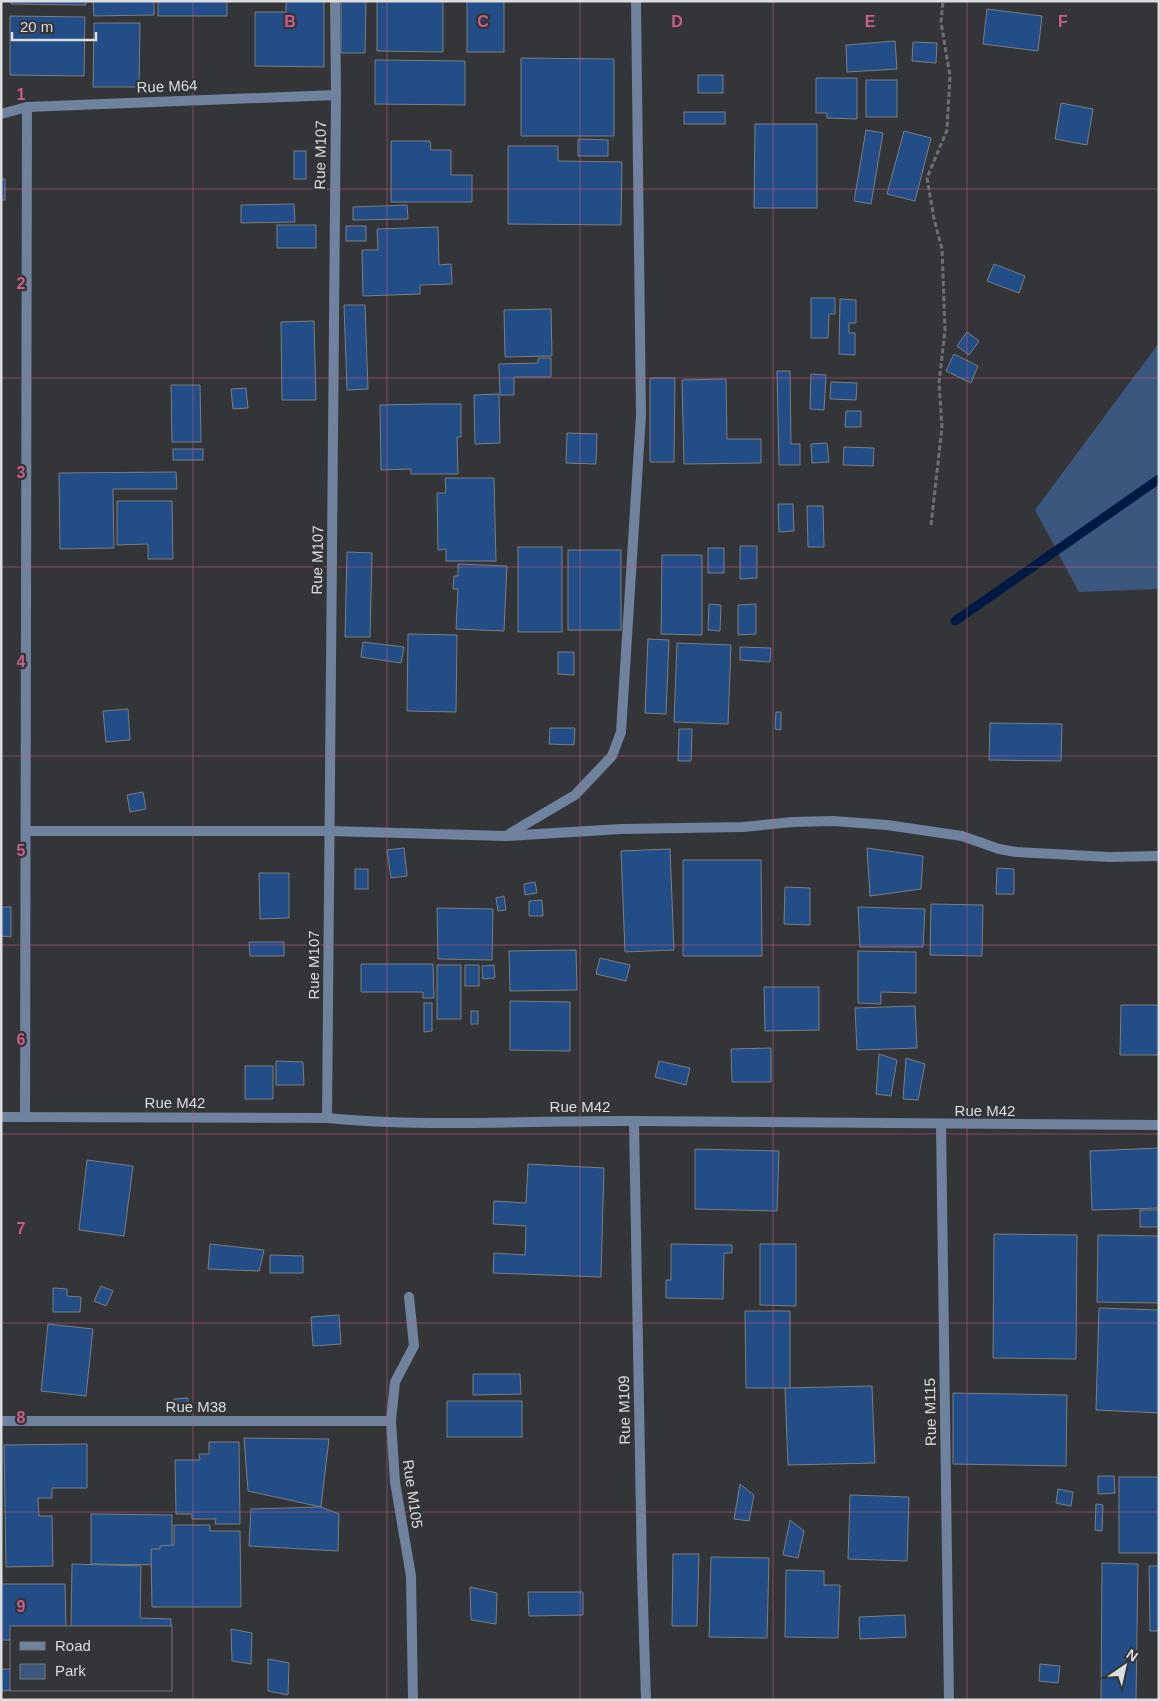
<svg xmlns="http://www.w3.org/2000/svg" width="1160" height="1701" viewBox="0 0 1160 1701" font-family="Helvetica,sans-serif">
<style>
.green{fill:#3c577e}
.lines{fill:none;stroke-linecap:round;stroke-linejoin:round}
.stream{stroke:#001942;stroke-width:9}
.building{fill:#224d87;stroke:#7b7e81}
.path{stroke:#6d6f72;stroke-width:3;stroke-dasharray:5 2.5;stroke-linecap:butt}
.street{stroke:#6f829e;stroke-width:10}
.grid{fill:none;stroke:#cb5d89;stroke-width:1;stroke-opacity:0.55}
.labels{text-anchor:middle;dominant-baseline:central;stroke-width:4.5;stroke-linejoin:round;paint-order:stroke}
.street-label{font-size:15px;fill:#dcdddf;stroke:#333538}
.grid-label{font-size:16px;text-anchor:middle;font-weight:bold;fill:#cb5d89;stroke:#333538;stroke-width:4.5;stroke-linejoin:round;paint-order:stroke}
</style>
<rect width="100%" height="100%" fill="#333538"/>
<polygon class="green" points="1159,343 1159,589 1079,592 1035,510"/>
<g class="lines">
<polyline class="stream" points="955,621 1159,479"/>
</g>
<g class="building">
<polygon points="11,1 86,1 86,5 11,4"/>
<polygon points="93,1 154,1 154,15 94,16"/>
<rect x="158" y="1" width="69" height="15"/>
<polygon points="286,1 324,1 324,67 255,66 255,12 286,12"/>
<polygon points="341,1 366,1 365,53 341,53"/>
<polygon points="377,1 443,1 443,52 377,51"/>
<rect x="467" y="1" width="37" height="51"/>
<polygon points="987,9 1042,16 1038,51 983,44"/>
<polygon points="10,16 85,17 84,76 10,75"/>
<polygon points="94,23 140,23 139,87 93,87"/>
<polygon points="895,41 897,69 847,72 846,45"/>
<polygon points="913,42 937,43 936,63 912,61"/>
<polygon points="521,58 614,59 614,136 521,136"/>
<polygon points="375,60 465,61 465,105 375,104"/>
<rect x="698" y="75" width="25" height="18"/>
<polygon points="816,78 857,78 857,119 827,118 827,113 816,113"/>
<rect x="866" y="80" width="31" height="37"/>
<polygon points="1061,103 1093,109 1087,145 1055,139"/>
<rect x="684" y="112" width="41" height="12"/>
<polygon points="755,124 817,124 817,208 754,208"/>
<polygon points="866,130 883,133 871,204 854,201"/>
<polygon points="904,131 931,138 915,201 887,194"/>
<polygon points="578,139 608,140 608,156 578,156"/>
<polygon points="391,141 430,141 431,150 451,150 451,175 472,175 472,202 391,202"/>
<polygon points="508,146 558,146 558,161 622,162 621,225 508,224"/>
<rect x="294" y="151" width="12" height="28"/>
<rect x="1" y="179" width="4" height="21"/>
<polygon points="294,204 295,222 241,223 241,205"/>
<polygon points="407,205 408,219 353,220 353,207"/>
<rect x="277" y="225" width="39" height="23"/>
<rect x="346" y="226" width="20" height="15"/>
<polygon points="438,227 439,265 451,264 452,284 420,285 420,294 363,296 362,250 378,250 377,229"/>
<polygon points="994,264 1025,276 1019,293 987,281"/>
<polygon points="811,298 835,298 835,314 829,314 828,338 811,338"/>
<polygon points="840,299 856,300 856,323 849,323 849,333 855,333 855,355 839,354"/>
<polygon points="344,305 365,305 368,389 347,390"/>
<polygon points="551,309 552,356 505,357 504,310"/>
<polygon points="314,321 316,400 282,400 281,322"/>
<polygon points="967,332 979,341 969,355 957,346"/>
<polygon points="954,354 978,366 971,383 946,371"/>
<polygon points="538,358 551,358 551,377 514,377 514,395 500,395 499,364 538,363"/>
<polygon points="777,371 790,371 791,444 800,444 800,465 779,465"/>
<polygon points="811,374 826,375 824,410 810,409"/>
<polygon points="650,378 675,378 674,462 650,462"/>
<polygon points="726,379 727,439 761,439 761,463 684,464 682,380"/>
<polygon points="831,382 857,383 856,400 830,399"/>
<polygon points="171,385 200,385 201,442 172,442"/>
<polygon points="246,388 248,408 233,409 231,389"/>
<polygon points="499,394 500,443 475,444 474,395"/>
<polygon points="427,404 461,404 461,437 457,437 458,474 411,474 411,469 381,470 380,405"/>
<polygon points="846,411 861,411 861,427 845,427"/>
<polygon points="567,433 597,434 596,464 566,463"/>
<polygon points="827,443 829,462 812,463 811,444"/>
<polygon points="844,447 874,448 873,466 843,465"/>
<rect x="173" y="449" width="30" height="11"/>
<polygon points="176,472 177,489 113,489 114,548 60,549 59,473"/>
<polygon points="445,478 494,478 496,561 446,561 446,549 438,550 437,493 446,493"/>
<polygon points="117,501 172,501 173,559 148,559 148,544 117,545"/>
<polygon points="778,504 793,504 794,531 779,532"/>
<polygon points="807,506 823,506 824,547 808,547"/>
<polygon points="740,546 757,546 757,578 740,579"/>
<rect x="518" y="547" width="44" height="85"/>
<rect x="708" y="548" width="16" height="25"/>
<rect x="568" y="550" width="53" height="80"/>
<polygon points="347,552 372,553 370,637 345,637"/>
<polygon points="662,555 702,555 702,635 661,634"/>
<polygon points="458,564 507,566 504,631 456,629 458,589 453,589 454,576 458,576"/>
<polygon points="709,604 721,605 720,631 708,630"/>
<polygon points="756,604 756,634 738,635 738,605"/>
<polygon points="408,634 457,635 456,712 407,711"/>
<polygon points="648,639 669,640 666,714 645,713"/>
<polygon points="363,642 404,647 401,663 361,657"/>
<polygon points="677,643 731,645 728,724 674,722"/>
<polygon points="740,647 771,648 770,662 740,660"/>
<polygon points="558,652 574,652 574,675 558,674"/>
<polygon points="128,709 130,740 106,742 103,711"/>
<polygon points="776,712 781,712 781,730 775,729"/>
<polygon points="990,723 1062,724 1061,761 989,760"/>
<polygon points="550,728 575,728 574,745 549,744"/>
<polygon points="679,729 692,729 691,761 678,761"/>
<polygon points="143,792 146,809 130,812 127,795"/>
<polygon points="404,848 407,876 391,878 387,850"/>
<polygon points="867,848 923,856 921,889 870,896"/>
<polygon points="670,849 674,950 625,952 621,851"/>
<polygon points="683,860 761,860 762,956 683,956"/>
<polygon points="997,868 1014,869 1014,894 996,894"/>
<rect x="355" y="869" width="13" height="20"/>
<polygon points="259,873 289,873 289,918 260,919"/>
<polygon points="535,882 537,893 525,895 524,884"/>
<polygon points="785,887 810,888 810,925 784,924"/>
<polygon points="504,896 506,910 498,911 496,898"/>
<polygon points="542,900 543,916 529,916 529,901"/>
<polygon points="931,904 983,905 982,956 930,955"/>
<polygon points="1,907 11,907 11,937 1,936"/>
<polygon points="858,907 925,909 923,947 860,947"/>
<polygon points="437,908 493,909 492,960 438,959"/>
<polygon points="249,942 284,942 284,956 250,956"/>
<polygon points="576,950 577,990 510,991 509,951"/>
<polygon points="858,951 916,952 916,993 881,992 881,1004 858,1003"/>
<polygon points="600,958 630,965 626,981 596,974"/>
<polygon points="361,964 433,964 434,998 423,998 423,992 361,992"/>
<rect x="437" y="965" width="24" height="54"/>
<rect x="465" y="965" width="14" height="21"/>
<polygon points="494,965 495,978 483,979 482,966"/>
<polygon points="764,987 819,987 819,1030 765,1031"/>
<polygon points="510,1001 570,1002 570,1051 510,1050"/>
<polygon points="424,1003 432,1003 432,1031 424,1032"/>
<polygon points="1121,1005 1159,1005 1159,1055 1120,1055"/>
<polygon points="915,1006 917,1048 857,1050 855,1008"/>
<rect x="471" y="1011" width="7" height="13"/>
<polygon points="771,1048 771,1082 732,1082 731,1049"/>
<polygon points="879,1054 897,1060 891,1096 876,1094"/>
<polygon points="906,1058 925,1064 918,1100 903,1099"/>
<polygon points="276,1061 303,1062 304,1085 276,1085"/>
<polygon points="659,1061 690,1068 686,1085 655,1077"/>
<rect x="245" y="1066" width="28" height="33"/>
<polygon points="1159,1148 1159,1208 1092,1210 1090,1151"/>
<polygon points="695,1149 779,1151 777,1211 695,1209"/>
<polygon points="87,1160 133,1166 124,1236 79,1230"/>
<polygon points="528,1164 604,1168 601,1277 493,1273 494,1253 525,1255 526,1226 493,1224 494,1201 526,1203"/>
<rect x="1140" y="1210" width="19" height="17"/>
<polygon points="994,1234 1077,1235 1076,1359 993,1358"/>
<polygon points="1098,1235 1159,1236 1159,1303 1097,1302"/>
<polygon points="210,1244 264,1250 259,1271 208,1269"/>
<polygon points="671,1244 732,1245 732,1253 724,1253 723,1299 666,1298 666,1280 671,1280"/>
<polygon points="760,1244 796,1244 796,1306 760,1305"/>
<polygon points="270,1255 303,1256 303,1273 270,1273"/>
<polygon points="101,1286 113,1291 106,1306 94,1301"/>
<polygon points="53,1288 67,1289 67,1296 81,1297 80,1312 53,1312"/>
<polygon points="1099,1308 1159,1310 1159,1413 1096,1410"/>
<polygon points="745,1311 790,1311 790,1388 746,1388"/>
<polygon points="339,1315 341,1344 313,1346 311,1317"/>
<polygon points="48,1324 93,1329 86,1396 41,1391"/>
<polygon points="473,1374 520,1374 521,1394 473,1395"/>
<polygon points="872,1386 875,1463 788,1465 785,1388"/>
<polygon points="953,1393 1067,1395 1066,1466 953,1464"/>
<polygon points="188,1398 188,1411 174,1412 174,1399"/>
<rect x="447" y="1401" width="75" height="36"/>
<polygon points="244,1438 329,1439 321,1507 248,1491"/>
<polygon points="209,1442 239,1442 240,1524 215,1524 216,1519 192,1519 192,1514 176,1514 175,1460 200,1460 199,1454 209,1454"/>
<polygon points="87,1444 87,1488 52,1488 52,1498 38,1498 39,1516 52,1516 53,1566 6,1567 4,1445"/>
<polygon points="1098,1476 1114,1476 1115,1493 1098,1494"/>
<rect x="1119" y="1477" width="40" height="76"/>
<polygon points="740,1484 754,1495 749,1521 734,1519"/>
<polygon points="1058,1489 1073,1492 1071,1506 1056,1503"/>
<polygon points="850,1495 909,1497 907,1561 848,1559"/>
<polygon points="1096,1504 1103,1505 1102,1531 1095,1530"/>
<polygon points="321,1507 339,1514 338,1551 249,1546 251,1509"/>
<polygon points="91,1514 172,1515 172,1565 91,1564"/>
<polygon points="790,1520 804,1531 798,1558 783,1555"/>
<polygon points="174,1525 210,1525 210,1531 240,1531 241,1607 152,1607 151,1549 160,1549 160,1546 174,1545"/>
<polygon points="673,1554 699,1554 697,1626 672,1626"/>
<polygon points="711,1557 769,1558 767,1638 709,1637"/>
<polygon points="1102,1563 1138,1564 1136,1700 1101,1700"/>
<polygon points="72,1564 141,1566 140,1618 171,1619 171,1627 71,1627"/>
<polygon points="1149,1566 1159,1566 1159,1631 1150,1631"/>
<polygon points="786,1570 824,1571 824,1585 840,1585 838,1638 785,1637"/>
<polygon points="1,1584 65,1584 66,1627 11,1627 11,1640 1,1640"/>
<polygon points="470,1587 497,1593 496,1624 471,1620"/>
<polygon points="528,1592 583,1592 583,1615 529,1616"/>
<polygon points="905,1615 906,1637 860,1639 859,1617"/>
<polygon points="231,1629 252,1633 251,1664 232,1661"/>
<polygon points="268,1659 289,1663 288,1695 268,1691"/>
<polygon points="1040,1664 1060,1666 1058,1683 1039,1681"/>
<polygon points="1,1669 11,1669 11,1690 16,1690 2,1691"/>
</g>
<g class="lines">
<polyline class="path" points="931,525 942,427 939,383 945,330 942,249 934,219 927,178 947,130 950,76 941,22 943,1"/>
<g class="street">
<polyline points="1,114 27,107 336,95"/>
<polyline points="26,831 329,831 506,836 621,829 743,827 793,822 833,821 887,825 962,836 999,849 1016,852 1109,857 1159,856"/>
<polyline points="509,834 575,795 612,756 621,732 641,415 636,1"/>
<path d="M1,1117L327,1118C429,1128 533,1120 636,1121C810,1122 984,1125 1159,1125"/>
<polyline points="25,1117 27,107"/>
<polyline points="327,1118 336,95 335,1"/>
<polyline points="634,1121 642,1571 646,1700"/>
<polyline points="941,1125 949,1700"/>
<polyline points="409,1297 414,1346 395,1382 391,1421 395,1482 411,1576 413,1700"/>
<polyline points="1,1421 391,1421"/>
</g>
</g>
<path class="grid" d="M193,1V1700M387,1V1700M580,1V1700M773,1V1700M967,1V1700M1,189H1159M1,378H1159M1,567H1159M1,756H1159M1,945H1159M1,1134H1159M1,1323H1159M1,1512H1159"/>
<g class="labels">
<g class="street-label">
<text transform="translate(167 86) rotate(-2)">Rue M64</text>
<text transform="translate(320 155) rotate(-89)">Rue M107</text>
<text transform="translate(317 560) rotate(-89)">Rue M107</text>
<text transform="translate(313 965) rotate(-90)">Rue M107</text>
<text x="175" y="1102">Rue M42</text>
<text x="580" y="1106">Rue M42</text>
<text x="985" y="1110">Rue M42</text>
<text x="196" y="1406">Rue M38</text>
<text transform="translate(624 1410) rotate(-91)">Rue M109</text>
<text transform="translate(930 1412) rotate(-91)">Rue M115</text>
<text transform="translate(413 1494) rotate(82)">Rue M105</text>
</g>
</g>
<g class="grid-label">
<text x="290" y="27">B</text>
<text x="483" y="27">C</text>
<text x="677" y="27">D</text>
<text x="870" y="27">E</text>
<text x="1063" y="27">F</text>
<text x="21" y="100">1</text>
<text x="21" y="289">2</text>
<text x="21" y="478">3</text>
<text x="21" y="667">4</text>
<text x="21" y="856">5</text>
<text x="21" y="1045">6</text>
<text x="21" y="1234">7</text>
<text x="21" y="1423">8</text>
<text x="21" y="1612">9</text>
</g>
<rect width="1160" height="1701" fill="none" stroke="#dcdddf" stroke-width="5"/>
<rect x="10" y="1626" width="162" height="65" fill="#333538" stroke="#77787b"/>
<rect x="20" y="1642" width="25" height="8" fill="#6f829e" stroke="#77787b"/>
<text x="55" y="1651" font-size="15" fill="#dcdddf">Road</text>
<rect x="20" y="1664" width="25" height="15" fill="#3c577e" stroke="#77787b"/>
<text x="55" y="1676" font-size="15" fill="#dcdddf">Park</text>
<g transform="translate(1125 1666) rotate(34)" stroke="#333538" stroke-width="4" paint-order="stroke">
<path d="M0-4L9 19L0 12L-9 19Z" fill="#dcdddf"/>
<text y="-8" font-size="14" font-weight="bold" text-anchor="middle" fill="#dcdddf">N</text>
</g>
<path d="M12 32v8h84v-8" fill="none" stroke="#dcdddf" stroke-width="2.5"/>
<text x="20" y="32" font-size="15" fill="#dcdddf" stroke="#333538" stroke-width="4" paint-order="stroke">20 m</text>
</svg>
